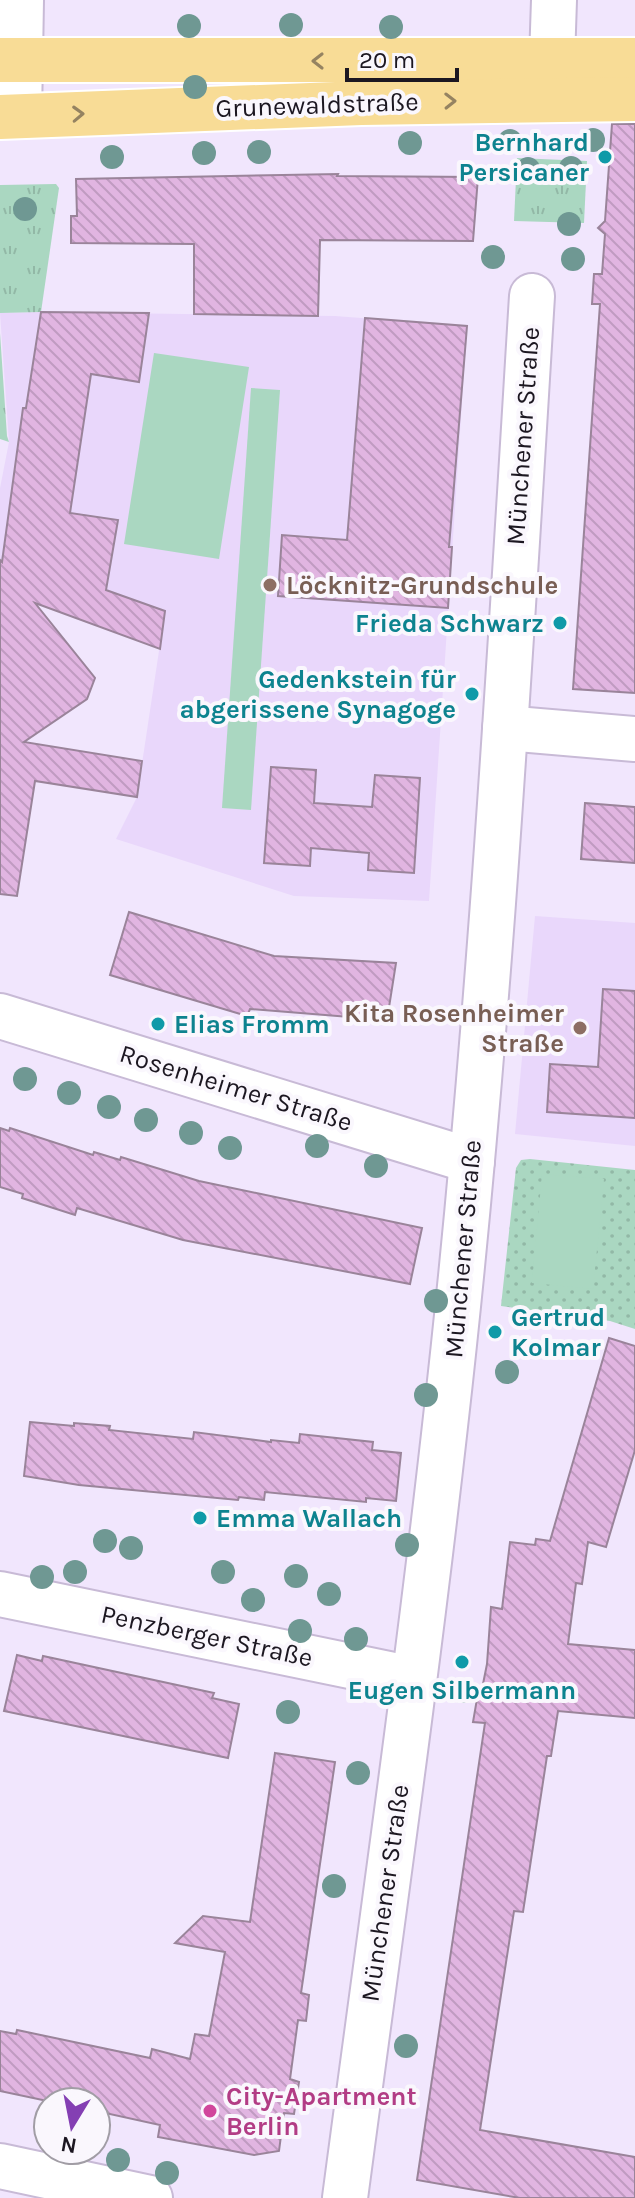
<svg xmlns="http://www.w3.org/2000/svg" width="635" height="2198" viewBox="0 0 635 2198" font-family="Karla,sans-serif">
<style>
.built{fill:#e9d7fb}
.grass{fill:url(#grass-tufts)}
.park{fill:url(#park-dots)}
.garden{fill:#aad7c1}
.building{fill:url(#building-back-hatch);stroke:#9a849a;stroke-width:2}
.lines{fill:none;stroke-linecap:round;stroke-linejoin:round}
.minor-casing{stroke:#c8bad6;stroke-width:48}
.major-casing{stroke:#fff;stroke-width:48}
.minor{stroke:#fff;stroke-width:44}
.major{stroke:#f8dc96;stroke-width:44}
.tree{fill:#6f9893}
.oneway{stroke:#958361}
.culture-dot{fill:#0f9aa8;stroke:#faf7fd;stroke-width:3}
.education-dot{fill:#8d6e63;stroke:#faf7fd;stroke-width:3}
.hotel-dot{fill:#d1479c;stroke:#faf7fd;stroke-width:3}
.labels{text-anchor:middle;dominant-baseline:central;stroke-width:8;stroke-linejoin:round;paint-order:stroke}
.street-label{font-size:26px;fill:#1c1721;stroke:#faf7fd}
.culture-label{font-size:26px;font-weight:bold;fill:#0d838f;stroke:#faf7fd;text-anchor:end}
.education-label{font-size:26px;font-weight:bold;fill:#785e54;stroke:#faf7fd;text-anchor:start}
.hotel-label{font-size:26px;font-weight:bold;fill:#b23c85;stroke:#faf7fd;text-anchor:start}
</style>
<defs>
<pattern id="grass-tufts" width="24" height="20" patternUnits="userSpaceOnUse" patternTransform="scale(2)"><rect width="24" height="20" fill="#aad7c1"/><path d="M3 7l-1-3M5 7V3M7 7l1-3M15 17l-1-3M17 17v-4M19 17l1-3" fill="none" stroke="#92b8a6"/></pattern>
<pattern id="park-dots" width="8" height="8" patternUnits="userSpaceOnUse" patternTransform="scale(2)"><rect width="8" height="8" fill="#aad7c1"/><path d="M2 2h.1M6 6h.1" fill="none" stroke="#92b8a6" stroke-width="1.8" stroke-linecap="round"/></pattern>
<pattern id="building-back-hatch" width="6" height="6" patternUnits="userSpaceOnUse" patternTransform="scale(2)"><rect width="6" height="6" fill="#e1b5e1"/><path d="M-1 5l2 2M0 0l6 6M5-1l2 2" fill="none" stroke="#c09bc1"/></pattern>
</defs>
<rect width="100%" height="100%" fill="#f1e6fd"/>
<g class="built">
<polygon points="41,312 335,316 467,326 429,901 294,896 116,839 137,797 165,611 15,558 0,559 0,488 9,442 0,313"/>
<polygon points="535,916 635,923 635,1146 515,1134"/>
</g>
<g class="grass">
<polygon points="517,158 587,161 584,223 514,221"/>
<polygon points="56,184 59,188 41,312 0,313 0,185"/>
<polygon points="0,333 7,436 9,442 0,439"/>
</g>
<polygon class="park" points="530,1159 635,1170 635,1329 610,1321 501,1306 516,1168 521,1160"/>
<g class="garden">
<polygon points="154,353 249,367 219,559 124,544"/>
<polygon points="251,388 280,390 251,810 222,808"/>
<polygon points="542,1174 604,1179 593,1289 532,1283"/>
</g>
<g class="building">
<polygon points="612,124 635,124 635,693 573,689 600,304 592,304 594,274 602,274 605,234 598,228 605,221"/>
<polygon points="338,174 337,176 478,177 473,241 320,240 318,316 194,314 194,244 71,243 71,216 77,216 76,179"/>
<polygon points="41,312 149,313 139,382 91,374 70,513 118,520 106,590 165,611 160,649 35,603 95,678 87,699 24,742 142,761 137,797 35,781 17,896 0,894 0,560 2,562 23,408 26,408"/>
<polygon points="365,318 467,326 449,547 452,547 448,608 278,596 282,535 347,540"/>
<polygon points="271,767 316,770 314,803 372,807 375,775 420,778 414,873 368,870 369,853 311,848 310,866 264,863"/>
<polygon points="585,803 635,807 635,863 581,859"/>
<polygon points="129,912 274,956 396,963 387,1020 250,1009 247,1016 110,975"/>
<polygon points="603,989 635,991 635,1118 547,1112 550,1064 598,1067"/>
<polygon points="0,1128 9,1131 10,1128 93,1155 94,1152 120,1160 121,1157 199,1181 422,1228 410,1284 183,1240 77,1208 75,1215 22,1198 23,1194 0,1187"/>
<polygon points="609,1338 635,1346 635,1450 606,1547 588,1542 582,1584 576,1583 568,1644 635,1650 635,1718 558,1711 551,1756 547,1756 523,1912 514,1911 480,2130 635,2157 635,2198 520,2198 417,2180 485,1723 473,1722 478,1693 481,1694 487,1664 491,1607 502,1609 510,1542 535,1545 536,1539 550,1541"/>
<polygon points="30,1422 74,1426 74,1423 110,1426 109,1430 193,1439 194,1432 271,1442 271,1440 299,1443 300,1434 373,1442 372,1450 401,1453 396,1501 366,1498 366,1502 265,1492 264,1500 239,1497 238,1500 79,1485 24,1476"/>
<polygon points="17,1655 42,1661 43,1656 214,1693 212,1698 239,1704 228,1758 4,1711"/>
<polygon points="275,1753 335,1762 301,1993 309,1995 306,2021 298,2020 290,2079 299,2082 294,2114 284,2113 279,2151 254,2155 158,2137 160,2125 96,2111 96,2102 52,2102 0,2091 0,2031 16,2034 17,2030 150,2058 152,2049 190,2059 195,2034 209,2036 225,1952 175,1943 203,1916 250,1922"/>
</g>
<g class="lines">
<g class="minor-casing">
<g id="minor">
<polyline points="552,60 554,0"/>
<polyline points="19,116 21,0"/>
<polyline points="505,728 635,739"/>
<polyline points="0,1016 472,1161"/>
<polyline points="0,1594 413,1679"/>
<polyline points="0,2166 150,2198"/>
<path d="M345,2198C379,1941 416,1684 445,1426C488,1051 509,673 532,296"/>
</g>
</g>
<g class="major-casing">
<g id="major">
<polyline points="0,60 635,60"/>
<polyline points="0,117 361,103 635,99"/>
</g>
</g>
<use href="#minor" class="minor"/>
<use href="#major" class="major"/>
</g>
<g class="tree">
<circle cx="291" cy="25" r="12"/>
<circle cx="189" cy="26" r="12"/>
<circle cx="391" cy="27" r="12"/>
<circle cx="195" cy="87" r="12"/>
<circle cx="593" cy="140" r="12"/>
<circle cx="510" cy="141" r="12"/>
<circle cx="410" cy="143" r="12"/>
<circle cx="259" cy="152" r="12"/>
<circle cx="204" cy="153" r="12"/>
<circle cx="112" cy="157" r="12"/>
<circle cx="571" cy="168" r="12"/>
<circle cx="528" cy="169" r="12"/>
<circle cx="25" cy="209" r="12"/>
<circle cx="569" cy="224" r="12"/>
<circle cx="493" cy="257" r="12"/>
<circle cx="573" cy="259" r="12"/>
<circle cx="25" cy="1079" r="12"/>
<circle cx="69" cy="1093" r="12"/>
<circle cx="109" cy="1107" r="12"/>
<circle cx="146" cy="1120" r="12"/>
<circle cx="191" cy="1133" r="12"/>
<circle cx="317" cy="1146" r="12"/>
<circle cx="230" cy="1148" r="12"/>
<circle cx="376" cy="1166" r="12"/>
<circle cx="436" cy="1301" r="12"/>
<circle cx="507" cy="1372" r="12"/>
<circle cx="426" cy="1395" r="12"/>
<circle cx="105" cy="1541" r="12"/>
<circle cx="407" cy="1545" r="12"/>
<circle cx="131" cy="1548" r="12"/>
<circle cx="75" cy="1572" r="12"/>
<circle cx="223" cy="1572" r="12"/>
<circle cx="296" cy="1576" r="12"/>
<circle cx="42" cy="1577" r="12"/>
<circle cx="329" cy="1594" r="12"/>
<circle cx="253" cy="1600" r="12"/>
<circle cx="300" cy="1631" r="12"/>
<circle cx="356" cy="1639" r="12"/>
<circle cx="462" cy="1691" r="12"/>
<circle cx="288" cy="1712" r="12"/>
<circle cx="358" cy="1773" r="12"/>
<circle cx="334" cy="1886" r="12"/>
<circle cx="406" cy="2046" r="12"/>
<circle cx="118" cy="2160" r="12"/>
<circle cx="167" cy="2173" r="12"/>
</g>
<defs><path id="oneway-chevron" d="M-2-3.5L2.5 0L-2 3.5" fill="none" stroke-width="1.6" stroke-linecap="round" stroke-linejoin="round" transform="scale(2)"/></defs>
<g class="oneway">
<use href="#oneway-chevron" transform="translate(318 61) rotate(180)"/>
<use href="#oneway-chevron" transform="translate(450 101) rotate(-1)"/>
<use href="#oneway-chevron" transform="translate(78 114) rotate(-2)"/>
</g>
<g class="culture-dot">
<circle cx="605" cy="157" r="8"/>
<circle cx="560" cy="623" r="8"/>
<circle cx="472" cy="694" r="8"/>
<circle cx="158" cy="1024" r="8"/>
<circle cx="495" cy="1332" r="8"/>
<circle cx="200" cy="1518" r="8"/>
<circle cx="462" cy="1662" r="8"/>
</g>
<g class="education-dot">
<circle cx="270" cy="585" r="8"/>
<circle cx="580" cy="1028" r="8"/>
</g>
<circle class="hotel-dot" cx="210" cy="2111" r="8"/>
<g class="labels">
<g class="street-label">
<text transform="translate(317 105) rotate(-2)">Grunewaldstraße</text>
<text transform="translate(523 436) rotate(-86)">Münchener Straße</text>
<text transform="translate(236 1088) rotate(17)">Rosenheimer Straße</text>
<text transform="translate(463 1249) rotate(-85)">Münchener Straße</text>
<text transform="translate(207 1636) rotate(12)">Penzberger Straße</text>
<text transform="translate(385 1893) rotate(-82)">Münchener Straße</text>
</g>
<g class="culture-label">
<text x="589" y="142">Bernhard<tspan x="589" dy="30">Persicaner</tspan></text>
<text x="544" y="623">Frieda Schwarz</text>
<text x="456" y="679">Gedenkstein für<tspan x="456" dy="30">abgerissene Synagoge</tspan></text>
<text x="174" y="1024" text-anchor="start">Elias Fromm</text>
<text x="511" y="1317" text-anchor="start">Gertrud<tspan x="511" dy="30">Kolmar</tspan></text>
<text x="216" y="1518" text-anchor="start">Emma Wallach</text>
<text x="462" y="1690" text-anchor="middle">Eugen Silbermann</text>
</g>
<g class="education-label">
<text x="286" y="585">Löcknitz-Grundschule</text>
<text x="564" y="1013" text-anchor="end">Kita Rosenheimer<tspan x="564" dy="30">Straße</tspan></text>
</g>
<g class="hotel-label">
<text x="226" y="2096">City-Apartment<tspan x="226" dy="30">Berlin</tspan></text>
</g>
</g>
<g transform="translate(72 2126) rotate(190)"><circle r="38" fill="#faf7fd" stroke="#a19da5" stroke-width="2"/>
<path d="M0-6L14 30L0 20L-14 30Z" fill="#843fb3"/>
<text y="-12" font-size="22" font-weight="bold" text-anchor="middle" fill="#1c1721">N</text>
</g>
<path d="M347 68v12h110v-12" fill="none" stroke="#1c1721" stroke-width="4"/>
<text x="359" y="68" font-size="24" fill="#1c1721" stroke="#faf7fd" stroke-width="6" paint-order="stroke">20 m</text>
</svg>
